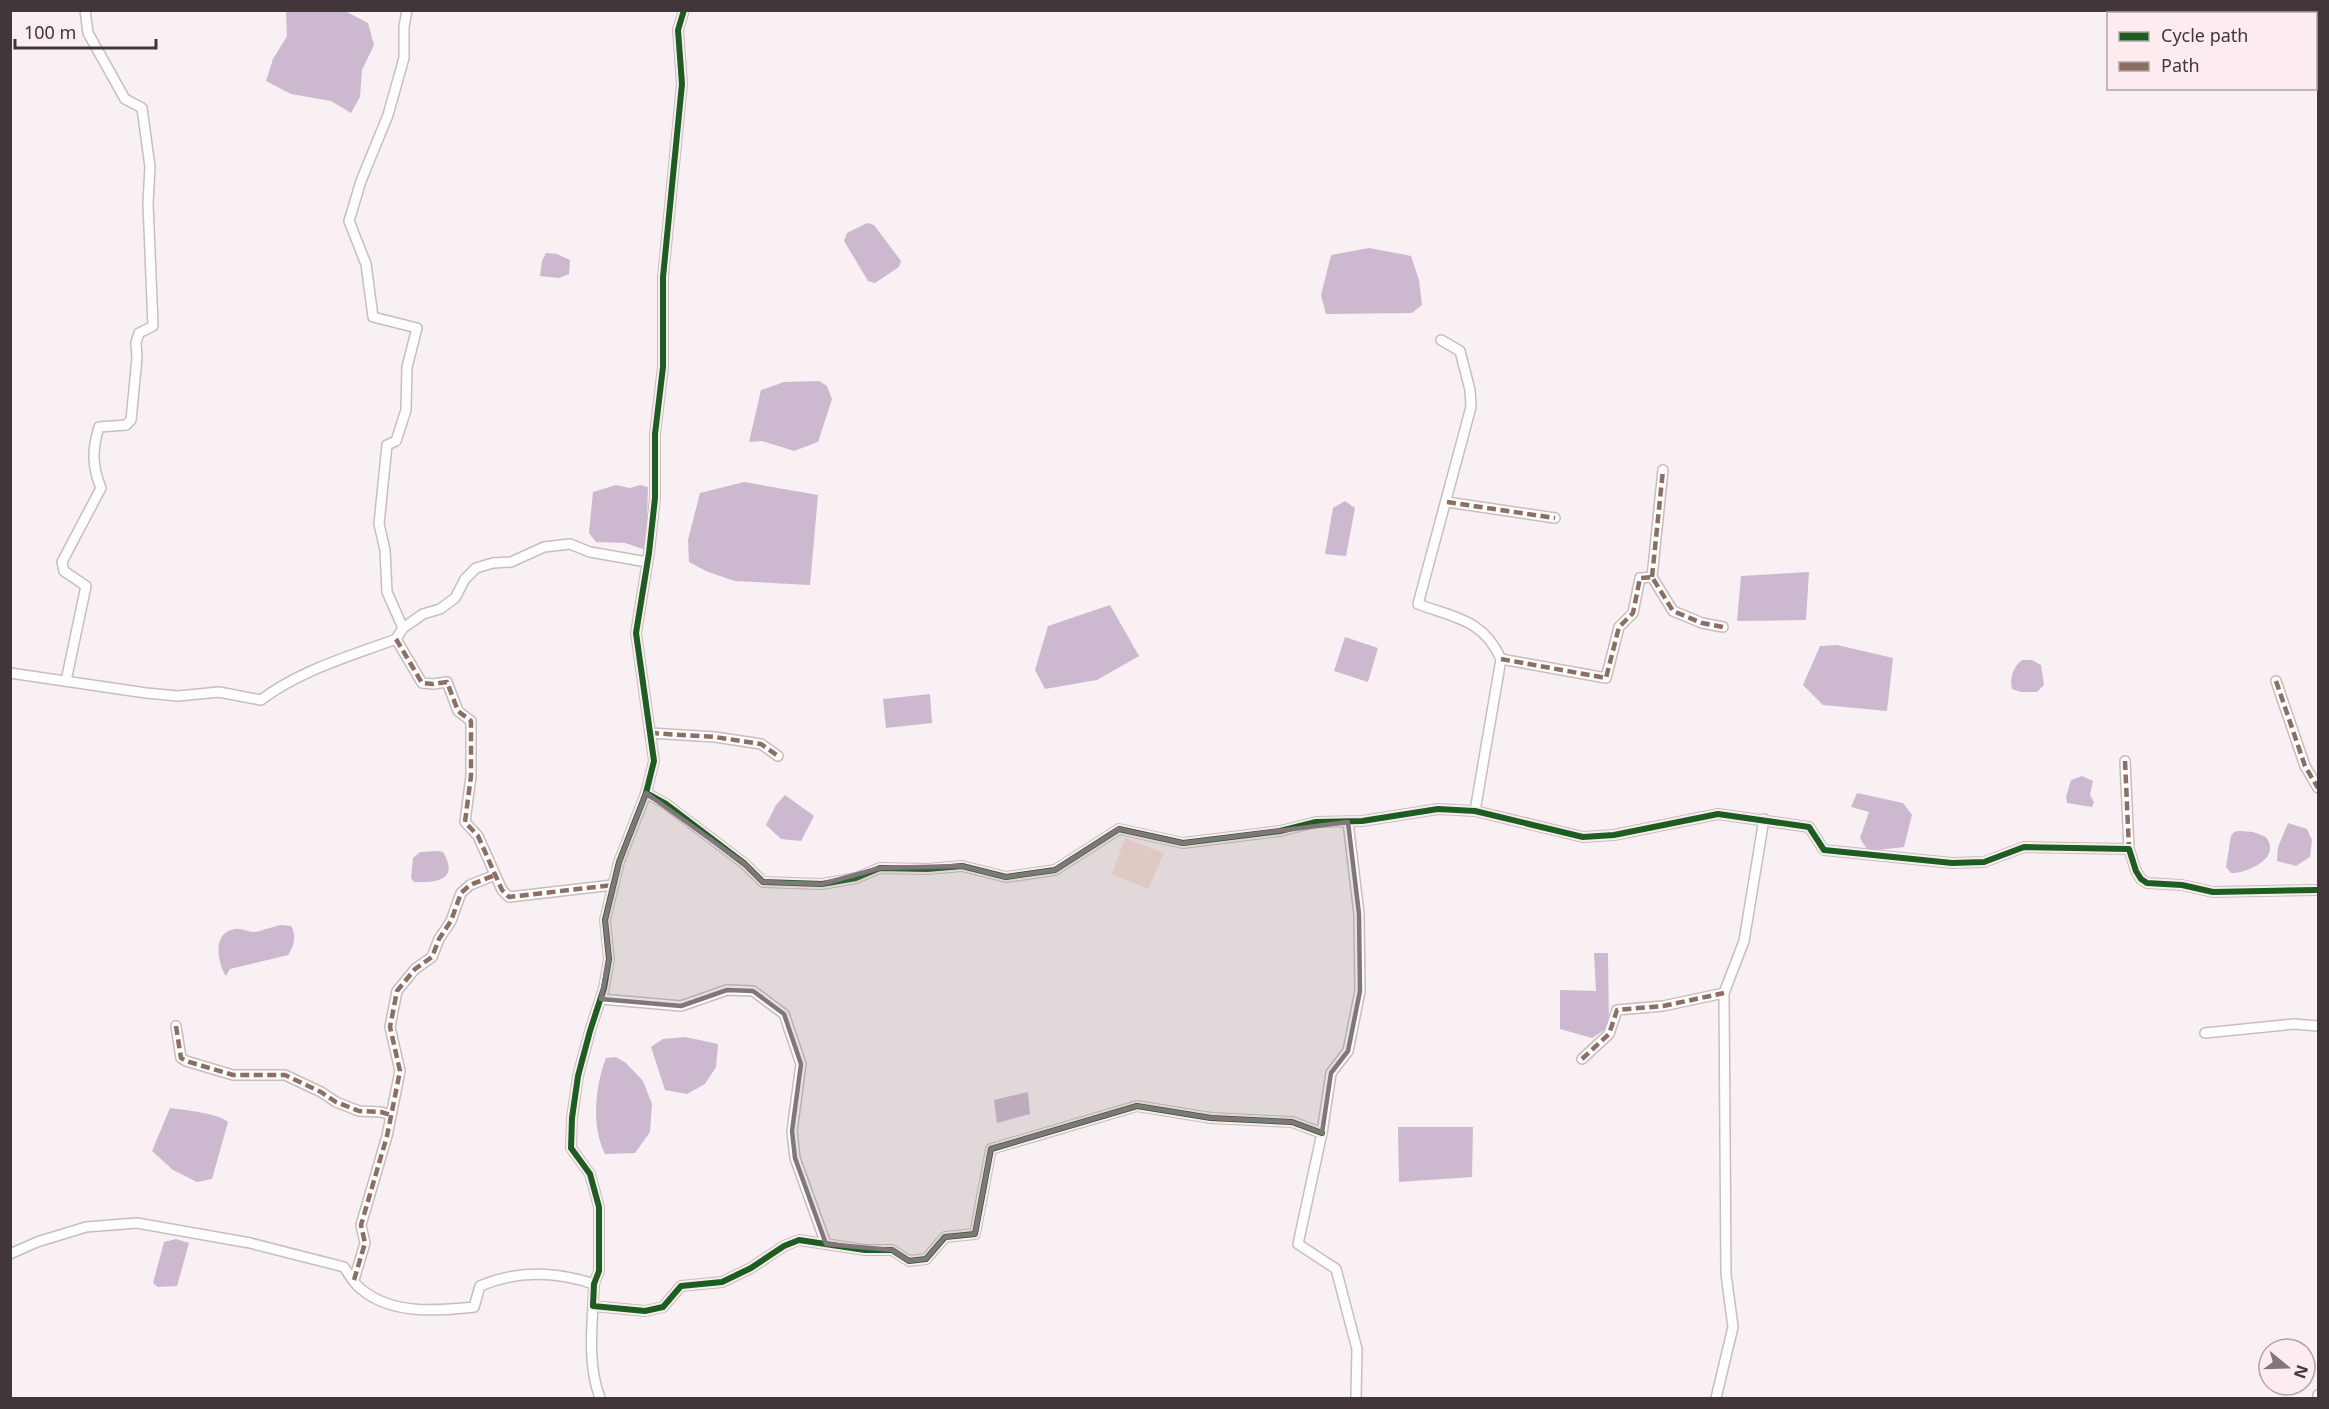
<svg xmlns="http://www.w3.org/2000/svg" width="2329" height="1409" viewBox="0 0 2329 1409" font-family="'Noto Sans',sans-serif">
<style>
.green{fill:#f8ded7}
.water{fill:#ccb9d0}
.lines{fill:none;stroke-linecap:round;stroke-linejoin:round}
.minor-casing{stroke:#c6bec0;stroke-width:12}
.minor{stroke:#fefdfd;stroke-width:9}
.quiet{stroke:#8d6e63;stroke-width:4.5;stroke-dasharray:9 4.5;stroke-linecap:butt}
.cycleway-casing{stroke:#fcecf0;stroke-width:10}
.cycleway{stroke:#1b5e20;stroke-width:6}
.marked{fill:#81777a;fill-opacity:0.2;stroke:#81777a;stroke-width:4.5;stroke-linejoin:round}
</style>
<rect width="100%" height="100%" fill="#f8f0f2"/>
<polygon class="green" points="1125,838 1164,853 1148,889 1112,874"/>
<g class="water">
<polygon points="286,11 345,11 368,23 374,45 362,70 360,97 351,113 331,101 291,94 266,81 273,59 287,36"/>
<polygon points="867,223 874,225 901,261 899,267 875,283 868,281 844,241 847,233"/>
<polygon points="1369,248 1411,256 1419,280 1422,305 1412,313 1326,314 1321,295 1331,255"/>
<polygon points="546,253 557,254 570,260 569,274 559,278 540,276 542,261"/>
<polygon points="819,381 827,386 832,399 818,442 794,451 762,441 749,442 761,390 784,382"/>
<polygon points="744,482 818,495 810,585 735,581 708,572 689,562 688,540 700,493"/>
<polygon points="616,485 630,488 640,485 648,487 646,550 625,543 596,542 589,533 593,492"/>
<polygon points="1345,501 1355,508 1346,556 1325,554 1333,508"/>
<polygon points="1809,572 1806,620 1737,621 1741,576"/>
<polygon points="1110,605 1139,656 1097,680 1045,689 1035,670 1048,626"/>
<polygon points="1345,637 1378,648 1368,682 1334,671"/>
<polygon points="1837,645 1893,658 1887,711 1823,705 1803,685 1820,646"/>
<path d="M2022,660H2032L2041,665L2044,685L2037,692H2021L2012,689C2009,678 2014,666 2022,660Z"/>
<polygon points="930,694 932,723 886,728 883,699"/>
<polygon points="2082,776 2093,781 2090,795 2094,802 2092,807 2067,803 2066,797 2071,780"/>
<polygon points="1857,793 1903,803 1912,815 1904,847 1868,851 1860,838 1869,812 1851,807"/>
<polygon points="785,795 814,816 801,841 781,839 766,825 776,805"/>
<polygon points="2288,823 2307,829 2312,840 2310,857 2296,866 2277,861 2278,847"/>
<path d="M2239,831L2253,832L2266,837C2268,840 2270,843 2270,847C2272,862 2243,874 2231,873L2226,867L2231,836L2234,832Z"/>
<path d="M438,851L443,852C460,880 436,883 414,882L411,878L413,858L420,852Z"/>
<path d="M282,925L291,926C297,936 294,946 288,955L230,969L226,976C217,962 212,932 235,929C241,928 248,932 254,932C263,931 273,926 282,925Z"/>
<polygon points="1594,953 1608,953 1609,1027 1592,1038 1560,1029 1560,990 1596,991"/>
<polygon points="685,1037 718,1044 716,1067 705,1084 687,1094 665,1090 651,1047 663,1039"/>
<path d="M616,1057L626,1063L643,1081L652,1104L650,1132L635,1153L605,1154C591,1126 595,1087 606,1058Z"/>
<polygon points="1028,1092 1030,1114 997,1123 994,1100"/>
<path d="M170,1108C184,1110 218,1113 228,1122L212,1179L197,1182L173,1170L152,1151Z"/>
<polygon points="1398,1127 1473,1127 1472,1177 1399,1182"/>
<polygon points="176,1239 189,1243 177,1286 158,1287 153,1283 164,1242"/>
</g>
<g class="lines">
<g class="minor-casing">
<g id="minor">
<polyline points="684,10 678,30 682,84 663,277 663,367 655,434 655,498 649,553 636,633 654,761 646,793 619,862 605,920 609,959 604,988 590,1031 578,1076 572,1118 571,1148 590,1174 599,1207 599,1271 594,1284 593,1306 645,1311 663,1307 681,1286 722,1282 751,1268 784,1246 799,1240 865,1250 892,1250 909,1261 926,1259 945,1237 975,1234 991,1149 1137,1106 1211,1118 1292,1122 1322,1133"/>
<path d="M1441,340L1460,351L1470,390L1471,407L1418,604C1455,618 1483,619 1501,659L1475,811"/>
<polyline points="1447,502 1555,518"/>
<polyline points="1652,577 1663,470"/>
<polyline points="403,628 387,592 385,550 379,524 387,445 396,441 406,410 407,367 417,328 373,317 366,264 349,221 361,181 388,115 404,58 404,27 407,10"/>
<polyline points="396,639 422,683 433,684 447,682 458,711 471,721 471,776 465,822 478,836 502,890 509,897 613,885"/>
<polyline points="1501,659 1606,678 1619,627 1633,613 1640,578 1652,577 1673,611 1702,623 1723,627"/>
<path d="M10,673L146,693L178,696L219,692L261,700C300,670 351,656 396,639L403,628L423,614L440,609L455,598L465,579L476,568L493,563L511,562L544,547L570,544L590,552L647,562"/>
<path d="M66,681L86,586L64,571L62,562L101,488C92,466 92,450 99,427L126,425L131,420L137,358L136,343L139,333L153,326L148,203L150,167L142,108L125,99L88,33L85,10"/>
<polyline points="2276,681 2305,766 2318,788"/>
<polyline points="650,733 715,737 761,744 778,756"/>
<polyline points="2125,761 2129,849"/>
<polyline points="646,793 666,804 745,864 763,882 822,884 856,878 880,868 927,869 962,866 1006,877 1055,870 1119,829 1183,843 1280,831 1316,822 1362,821 1438,809 1475,811 1583,837 1614,835 1718,814 1809,827 1824,850 1952,863 1984,862 2024,847 2129,849 2136,871 2141,879 2147,883 2182,885 2213,892 2318,890"/>
<polyline points="1348,822 1359,914 1360,991 1348,1051 1331,1073 1322,1133 1298,1244 1336,1269 1357,1349 1356,1398"/>
<polyline points="601,999 681,1006 727,990 753,991 784,1014 801,1064 792,1131 795,1158 826,1244"/>
<polyline points="176,1026 181,1058 186,1061 233,1075 285,1075 321,1092 336,1102 359,1111 381,1112 391,1115"/>
<polyline points="2205,1033 2294,1024 2318,1026"/>
<polyline points="1582,1059 1609,1034 1617,1010 1663,1006 1724,993"/>
<path d="M10,1254L37,1242L86,1227L137,1223L250,1243L344,1267C349,1274 354,1284 361,1289C392,1315 437,1311 474,1307L480,1286C517,1270 557,1272 594,1284"/>
<polyline points="354,1280 365,1243 361,1225 387,1136 400,1071 390,1027 397,991 415,969 432,957 439,939 451,921 461,893 470,885 495,875"/>
<path d="M593,1306C591,1336 589,1369 600,1398"/>
<polyline points="1716,1398 1733,1327 1726,1274 1724,993 1744,941 1764,819"/>
<polyline points="2318,1398 2318,1395"/>
</g>
</g>
<use href="#minor" class="minor"/>
<g class="quiet">
<polyline points="1447,502 1555,518"/>
<polyline points="1652,577 1663,470"/>
<polyline points="396,639 422,683 433,684 447,682 458,711 471,721 471,776 465,822 478,836 502,890 509,897 613,885"/>
<polyline points="1501,659 1606,678 1619,627 1633,613 1640,578 1652,577 1673,611 1702,623 1723,627"/>
<polyline points="2276,681 2305,766 2318,788"/>
<polyline points="650,733 715,737 761,744 778,756"/>
<polyline points="2125,761 2129,849"/>
<polyline points="176,1026 181,1058 186,1061 233,1075 285,1075 321,1092 336,1102 359,1111 381,1112 391,1115"/>
<polyline points="1582,1059 1609,1034 1617,1010 1663,1006 1724,993"/>
<polyline points="354,1280 365,1243 361,1225 387,1136 400,1071 390,1027 397,991 415,969 432,957 439,939 451,921 461,893 470,885 495,875"/>
</g>
<g class="cycleway-casing">
<g id="cycleway">
<polyline points="684,10 678,30 682,84 663,277 663,367 655,434 655,498 649,553 636,633 654,761 646,793 619,862 605,920 609,959 604,988 590,1031 578,1076 572,1118 571,1148 590,1174 599,1207 599,1271 594,1284 593,1306 645,1311 663,1307 681,1286 722,1282 751,1268 784,1246 799,1240 865,1250 892,1250 909,1261 926,1259 945,1237 975,1234 991,1149 1137,1106 1211,1118 1292,1122 1322,1133"/>
<polyline points="646,793 666,804 745,864 763,882 822,884 856,878 880,868 927,869 962,866 1006,877 1055,870 1119,829 1183,843 1280,831 1316,822 1362,821 1438,809 1475,811 1583,837 1614,835 1718,814 1809,827 1824,850 1952,863 1984,862 2024,847 2129,849 2136,871 2141,879 2147,883 2182,885 2213,892 2318,890"/>
</g>
</g>
<use href="#cycleway" class="cycleway"/>
</g>
<path class="marked" d="M646,793L745,864L763,882L822,884L880,868L962,866L1006,877L1055,870L1119,829L1183,843L1348,822L1359,914L1360,991L1348,1051L1331,1073L1322,1133L1292,1122L1211,1118L1137,1106L991,1149L975,1234L945,1237L926,1259L909,1261L892,1250L826,1244L795,1158L792,1131L801,1064L784,1014L753,991L727,990L681,1006L601,999L609,959L605,920L619,862Z"/>
<rect width="2329" height="1409" fill="none" stroke="#413639" stroke-width="24"/>
<rect x="2107" y="12" width="210" height="78" fill="#fcecf0" stroke="#b1a3a7" stroke-width="1.5"/>
<rect x="2119" y="32" width="30" height="9" fill="#1b5e20" stroke="#b1a3a7" stroke-width="1.5"/>
<text x="2161" y="42" font-size="18" fill="#413639">Cycle path</text>
<rect x="2119" y="62" width="30" height="9" fill="#8d6e63" stroke="#b1a3a7" stroke-width="1.5"/>
<text x="2161" y="72" font-size="18" fill="#413639">Path</text>
<g transform="translate(2287 1367) rotate(109)"><circle r="28" fill="#fcecf0" stroke="#b1a3a7" stroke-width="1.5"/>
<path d="M0-4.5L10 22L0 15L-10 22Z" fill="#81777a"/>
<text y="-9" font-size="16" font-weight="bold" text-anchor="middle" fill="#413639">N</text>
</g>
<path d="M15 39v9h141v-9" fill="none" stroke="#413639" stroke-width="3"/>
<text x="24" y="39" font-size="18" fill="#413639" stroke="#fcecf0" stroke-width="4.5" paint-order="stroke">100 m</text>
</svg>
